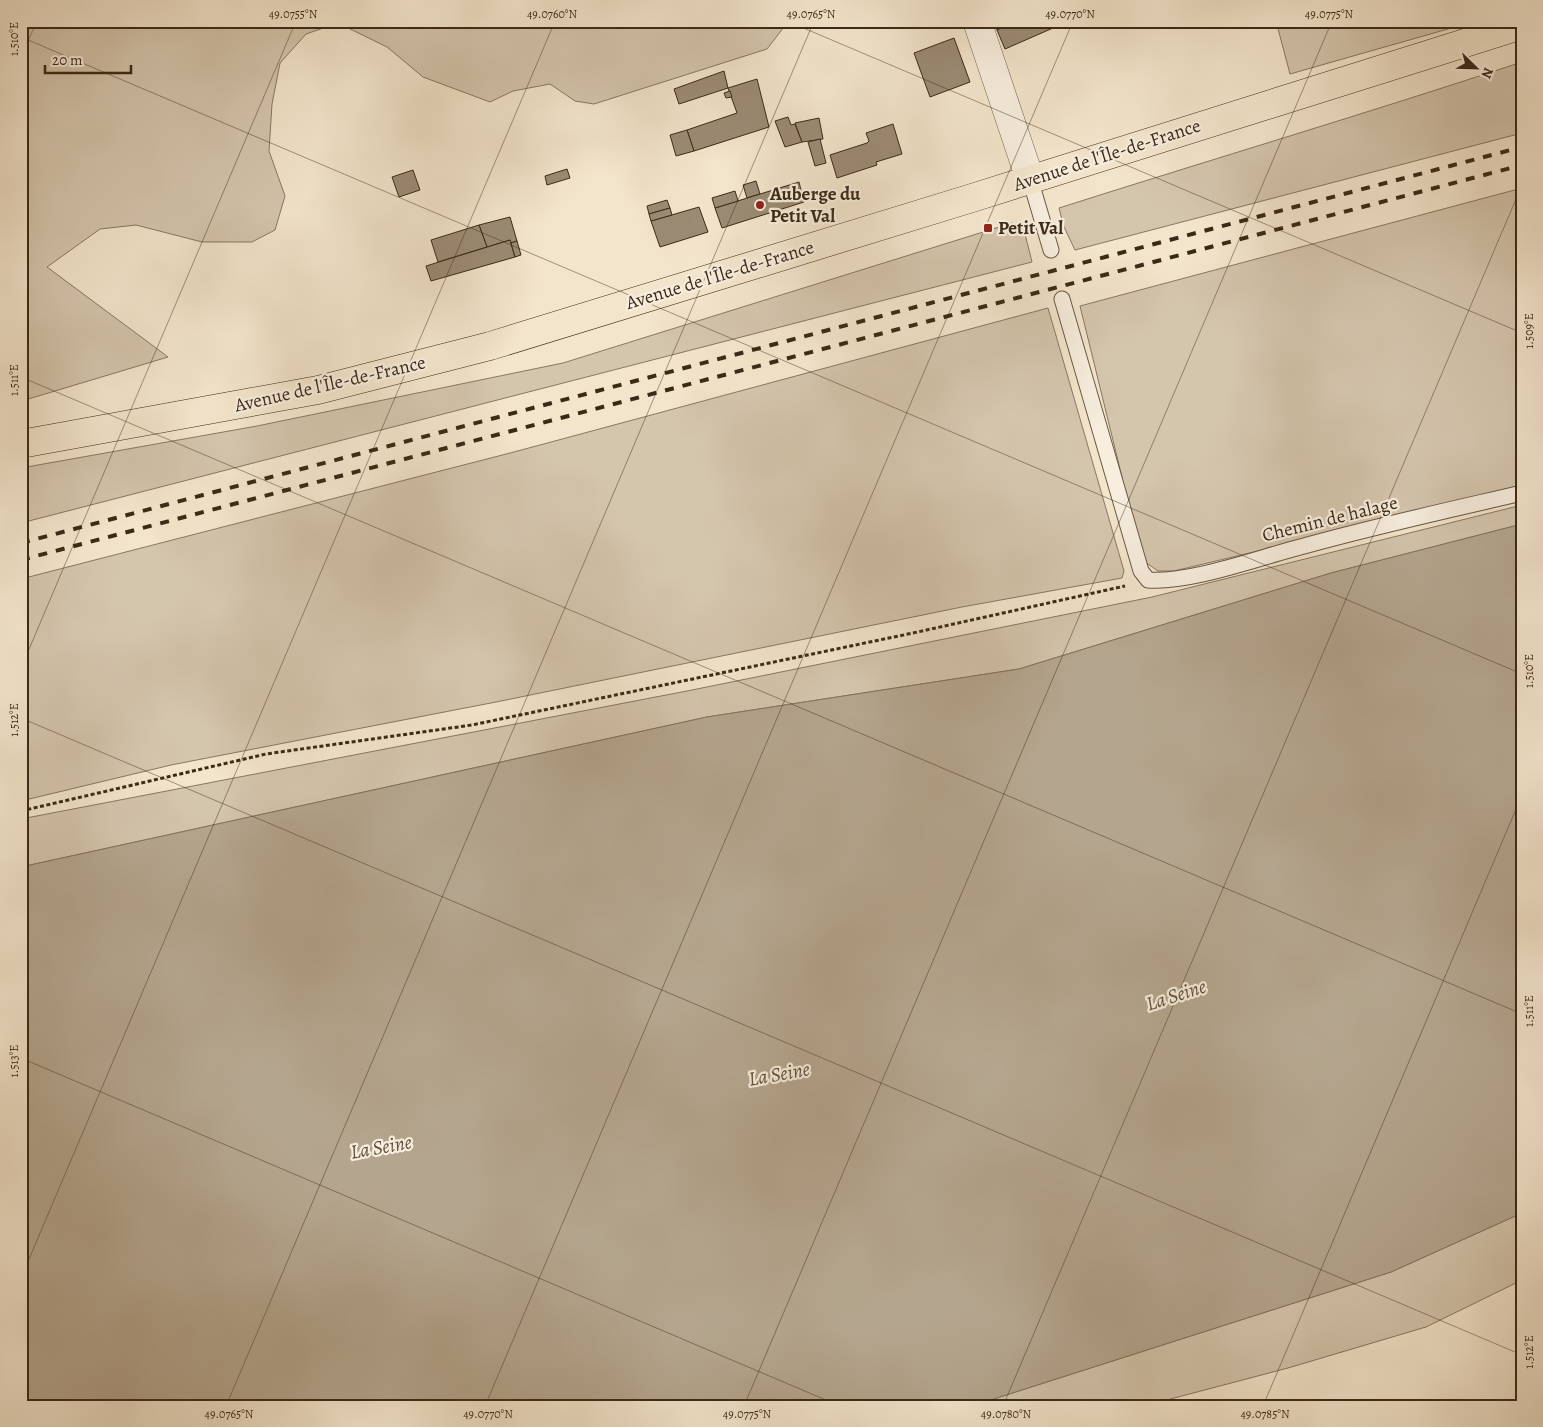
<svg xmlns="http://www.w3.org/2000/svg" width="1543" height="1427" viewBox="0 0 1543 1427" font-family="Alegreya,serif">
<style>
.green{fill:#d4c5ad;stroke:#887762}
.water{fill:#b4a58e;stroke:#84735e}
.building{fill:#9b8b75;stroke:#3b2917}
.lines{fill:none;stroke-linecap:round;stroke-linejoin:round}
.service-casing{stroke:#695844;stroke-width:17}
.minor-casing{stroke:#695844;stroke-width:29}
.primary-casing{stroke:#3b2917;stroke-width:29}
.path{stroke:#3b2917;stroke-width:3;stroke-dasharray:4 2.5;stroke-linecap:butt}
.service{stroke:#f7eede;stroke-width:15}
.minor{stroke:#f7eede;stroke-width:28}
.primary{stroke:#f3e5cc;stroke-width:28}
.rail{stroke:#3b2917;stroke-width:4;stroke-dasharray:9 9;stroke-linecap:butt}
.ticks{fill:none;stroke:#3b2917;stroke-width:1;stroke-opacity:0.45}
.poi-dot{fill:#8f2418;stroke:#f7eede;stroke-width:2}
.labels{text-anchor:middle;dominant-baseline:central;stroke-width:4.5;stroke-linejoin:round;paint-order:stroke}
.street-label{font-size:19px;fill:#3b2917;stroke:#f7eede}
.poi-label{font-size:19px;font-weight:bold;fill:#3b2917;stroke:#f7eede;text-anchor:start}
.water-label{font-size:20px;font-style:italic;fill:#5f4e3b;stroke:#f7eede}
.neatline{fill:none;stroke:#3b2917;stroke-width:2}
.ticks-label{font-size:12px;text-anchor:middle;fill:#3b2917}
</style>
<rect width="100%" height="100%" fill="#f3e5cc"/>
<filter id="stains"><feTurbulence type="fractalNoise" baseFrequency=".004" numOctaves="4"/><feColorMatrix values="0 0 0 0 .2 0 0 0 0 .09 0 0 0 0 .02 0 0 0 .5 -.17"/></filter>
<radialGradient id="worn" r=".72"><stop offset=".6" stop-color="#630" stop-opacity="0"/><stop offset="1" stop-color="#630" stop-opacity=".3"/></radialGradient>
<g class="green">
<polygon points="21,21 783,21 784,27 767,49 594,104 575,101 550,84 513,91 490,102 423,77 387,47 338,23 306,34 280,63 272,104 269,151 285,196 275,230 252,242 202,242 136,225 100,229 47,267 168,357 25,400 21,397"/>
<polygon points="1276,21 1476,21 1290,74"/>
<path d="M1522,62V133L1075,250L1064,227L1059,208C1213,159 1368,113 1522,62Z"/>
<polygon points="1522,188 1522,488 1174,571 1158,571 1145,562 1122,487 1122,477 1080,306"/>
<polygon points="1012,223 1024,230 1032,262 21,523 21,468 257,426 563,363"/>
<polygon points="1048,308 1124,571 1122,578 962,607 496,702 171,765 21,801 21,579 514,452"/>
<polygon points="1522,505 1522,524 1331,573 1019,669 707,717 21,867 21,819 687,691 1152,597"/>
<polygon points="1522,1213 1522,1280 1426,1327 1288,1368 1144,1406 963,1406 978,1404 1391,1272"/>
</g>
<polygon class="water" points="1522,524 1522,1213 1391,1272 978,1404 963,1406 21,1406 21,867 707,717 1019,669 1331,573"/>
<g class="building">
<polygon points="994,21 1017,21 997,30"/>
<polygon points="1017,21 1069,21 1005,49 997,30"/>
<polygon points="954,38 970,82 930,97 914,53"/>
<polygon points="724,71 728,88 679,104 674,89"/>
<polygon points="757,79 769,127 694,151 687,130 737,113 728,88"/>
<polygon points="730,91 732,97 726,98 724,93"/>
<polygon points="788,117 791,125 795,124 802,142 785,147 775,121"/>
<polygon points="819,118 823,139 802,142 795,123"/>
<polygon points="893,124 902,154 876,162 877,165 837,178 830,155 867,143 869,141 866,133"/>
<polygon points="687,130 694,151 676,156 670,135"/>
<polygon points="820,139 826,163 815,166 808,142"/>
<polygon points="567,169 570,178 547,185 545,176"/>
<polygon points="413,170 420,190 399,197 392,177"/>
<polygon points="756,181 760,194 747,198 743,185"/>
<polygon points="799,182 804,202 722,228 715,208"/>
<polygon points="735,191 738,201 715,208 712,198"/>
<polygon points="667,200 670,208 649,214 647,206"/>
<polygon points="699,207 708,232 660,247 651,221"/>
<polygon points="670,208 672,215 651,221 649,214"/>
<polygon points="510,217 517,241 511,243 510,240 487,247 479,225"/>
<polygon points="479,225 487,247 438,262 431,240"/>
<polygon points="510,240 515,257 431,281 426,266"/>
<polygon points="517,241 521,255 515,257 511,243"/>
</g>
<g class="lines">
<g class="service-casing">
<g id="service">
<polyline points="1030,179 1051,250"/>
<path d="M1062,299L1141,571L1148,580C1192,583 1260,557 1304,546C1376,526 1449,510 1522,493"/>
</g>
</g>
<g class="minor-casing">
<polyline id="minor" points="977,21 1030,179"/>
</g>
<g class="primary-casing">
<polyline id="primary" points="21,444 318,390 490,346 972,198 1522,25"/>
</g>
<polyline class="path" points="21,811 266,754 472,725 913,633 1125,586"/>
<use href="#service" class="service"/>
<use href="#minor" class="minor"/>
<use href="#primary" class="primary"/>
<g class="rail">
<polyline points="21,543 1522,147"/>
<polyline points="21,560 1522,165"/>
</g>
</g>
<path class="ticks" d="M787,21L1522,333M21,37L1522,674M21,57L37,21M21,377L1522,1014M21,668L296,21M21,718L1522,1355M21,1058L840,1406M21,1278L555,21M21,1398L38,1406M226,1406L814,21M485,1406L1073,21M744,1406L1332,21M1003,1406L1522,185M1263,1406L1522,795"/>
<g class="poi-dot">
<circle cx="760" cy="205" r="5"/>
<rect x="983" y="223" width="10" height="10" rx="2.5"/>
</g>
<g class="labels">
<g class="street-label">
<text transform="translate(1107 155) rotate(-18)">Avenue de l'Île-de-France</text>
<text transform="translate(720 275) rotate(-17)">Avenue de l'Île-de-France</text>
<text transform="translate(330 384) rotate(-13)">Avenue de l'Île-de-France</text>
<text transform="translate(1330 519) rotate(-14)">Chemin de halage</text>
</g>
<g class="poi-label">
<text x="770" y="194">Auberge du<tspan x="770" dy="22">Petit Val</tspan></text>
<text x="998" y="228">Petit Val</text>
</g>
<g class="water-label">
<text transform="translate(1176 995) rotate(-18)">La Seine</text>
<text transform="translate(779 1074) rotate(-10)">La Seine</text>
<text transform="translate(381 1147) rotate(-10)">La Seine</text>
</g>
</g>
<rect width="1543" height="1427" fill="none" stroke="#f3e5cc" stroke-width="55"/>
<g transform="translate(1476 68) rotate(113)" stroke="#f7eede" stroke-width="4" paint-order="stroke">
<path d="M0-4L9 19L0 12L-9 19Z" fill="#3b2917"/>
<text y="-8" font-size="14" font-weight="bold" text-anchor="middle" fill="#3b2917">N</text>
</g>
<path d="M45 65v8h86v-8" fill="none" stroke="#3b2917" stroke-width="2.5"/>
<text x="52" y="65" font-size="15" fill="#3b2917" stroke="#f7eede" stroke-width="4" paint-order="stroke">20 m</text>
<rect x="28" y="28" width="1488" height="1372" class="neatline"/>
<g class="ticks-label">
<text x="293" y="18">49.0755°N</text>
<text x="552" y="18">49.0760°N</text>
<text x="811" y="18">49.0765°N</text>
<text x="1070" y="18">49.0770°N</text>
<text x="1329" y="18">49.0775°N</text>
<text transform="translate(14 39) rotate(-90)" y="4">1.510°E</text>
<text transform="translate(1529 331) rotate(-90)" y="4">1.509°E</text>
<text transform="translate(14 380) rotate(-90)" y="4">1.511°E</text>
<text transform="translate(1529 671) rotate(-90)" y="4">1.510°E</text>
<text transform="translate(14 720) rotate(-90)" y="4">1.512°E</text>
<text transform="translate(1529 1011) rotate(-90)" y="4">1.511°E</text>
<text transform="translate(14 1061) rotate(-90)" y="4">1.513°E</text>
<text transform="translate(1529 1352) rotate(-90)" y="4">1.512°E</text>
<text x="229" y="1418">49.0765°N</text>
<text x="488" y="1418">49.0770°N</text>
<text x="747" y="1418">49.0775°N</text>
<text x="1006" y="1418">49.0780°N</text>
<text x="1265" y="1418">49.0785°N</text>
</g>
<rect width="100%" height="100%" filter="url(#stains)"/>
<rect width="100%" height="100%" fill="url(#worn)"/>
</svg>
